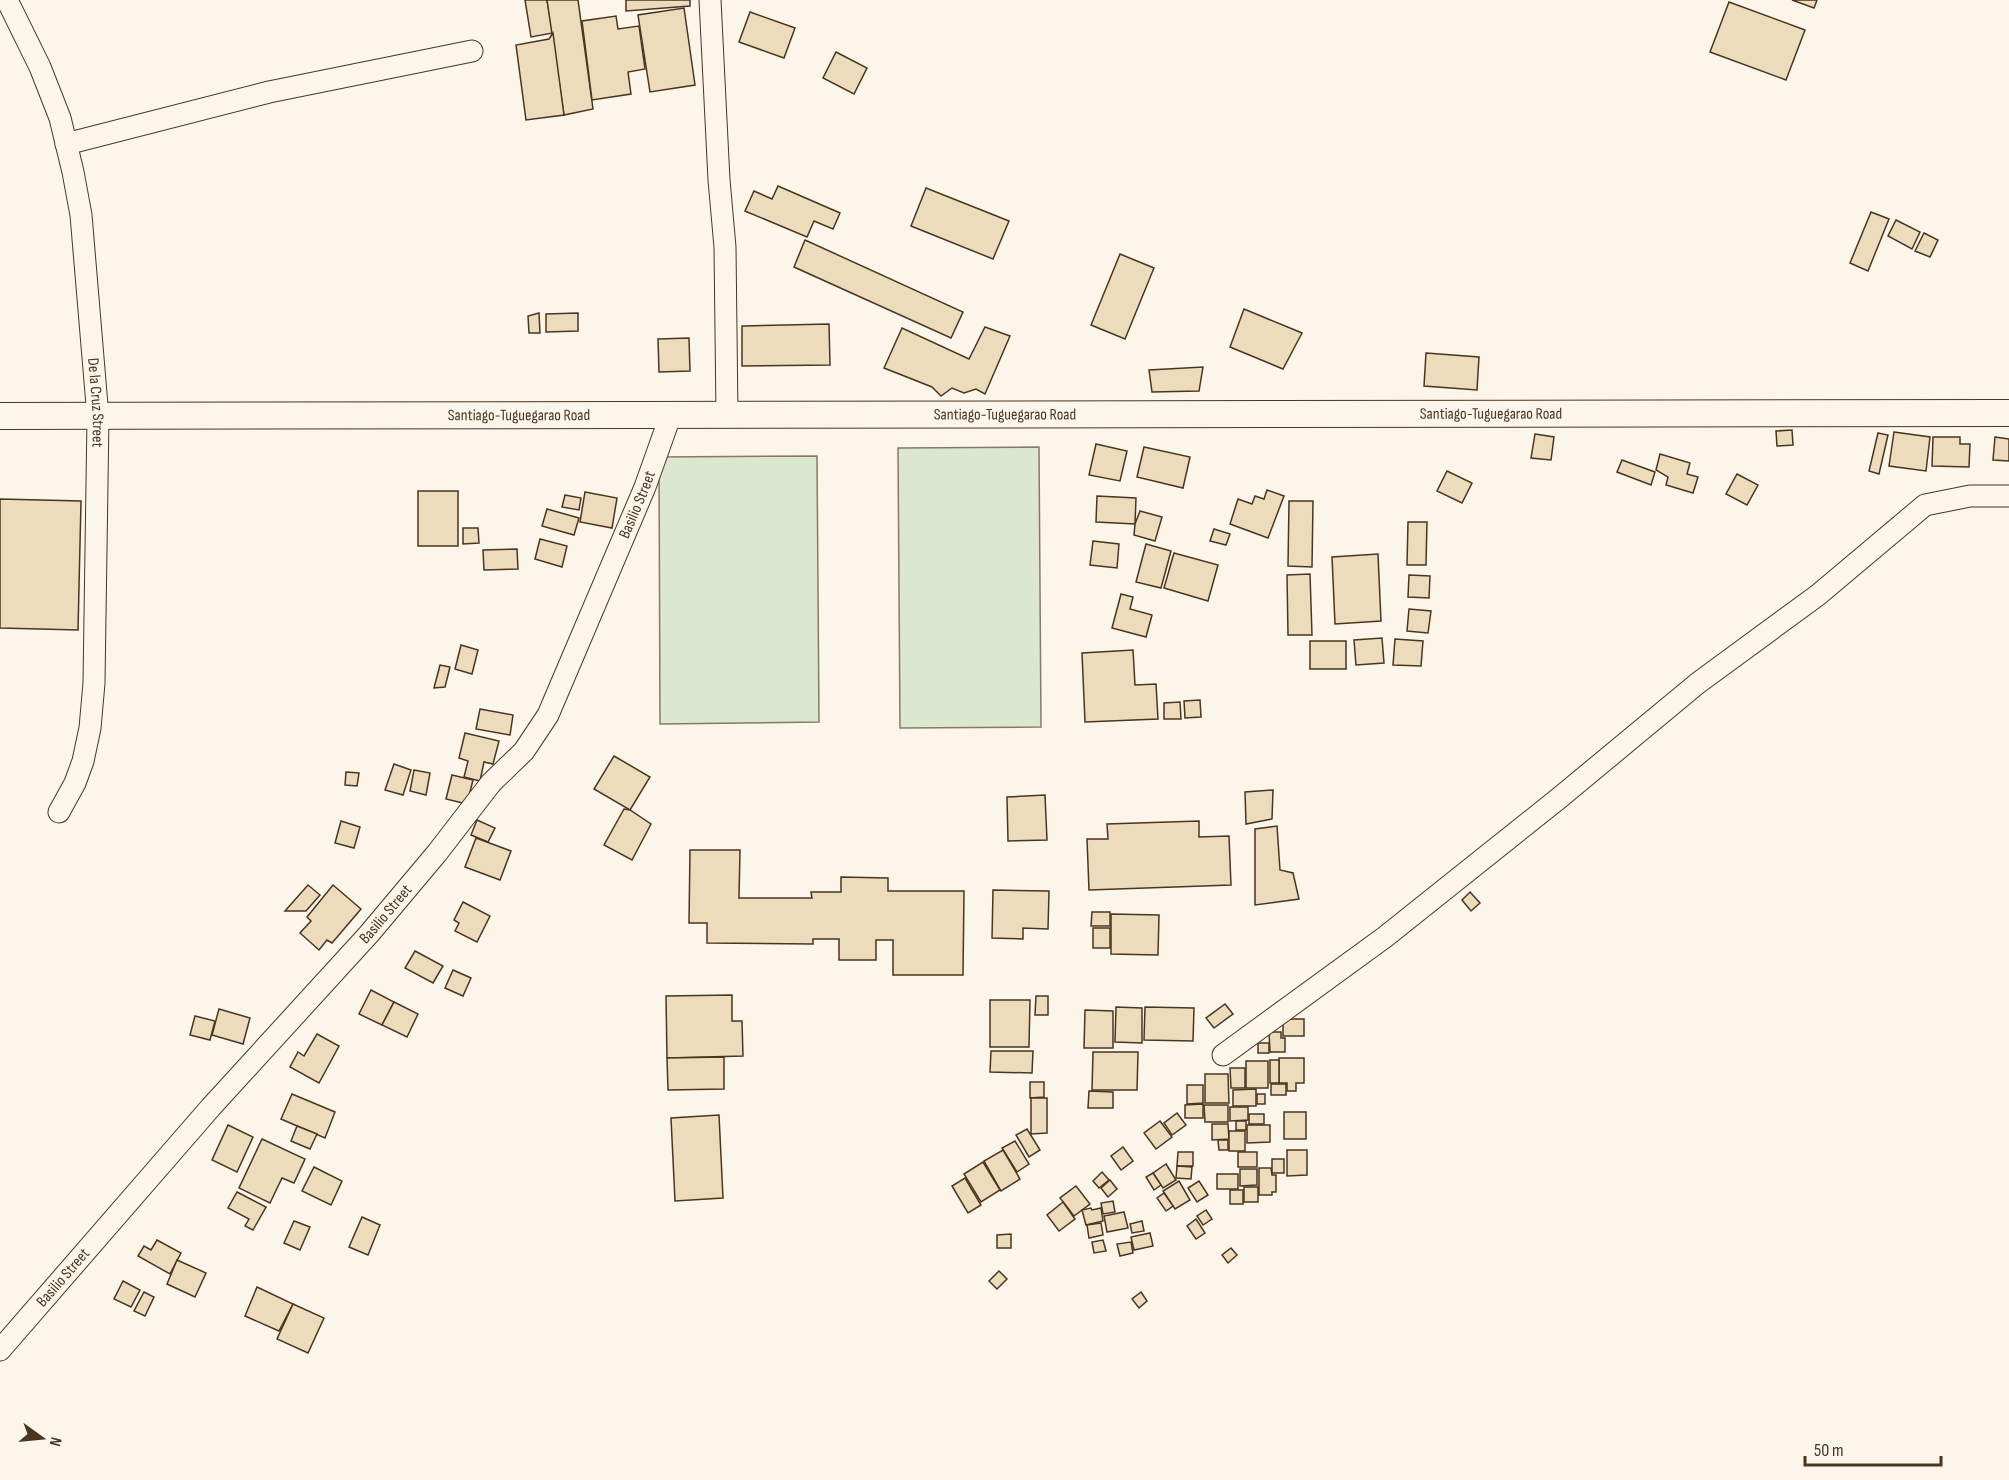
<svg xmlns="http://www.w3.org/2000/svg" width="2009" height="1480" viewBox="0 0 2009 1480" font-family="'Sofia Sans Condensed',sans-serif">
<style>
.green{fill:#dce7d0;stroke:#887966;stroke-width:1.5}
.building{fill:#ecdcbc;stroke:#4a3520;stroke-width:1.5}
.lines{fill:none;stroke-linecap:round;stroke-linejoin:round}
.minor-casing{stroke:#4a3520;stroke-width:23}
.major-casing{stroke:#4a3520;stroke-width:28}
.minor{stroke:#fbf6e9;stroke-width:21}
.major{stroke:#fbf6e9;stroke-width:26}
.labels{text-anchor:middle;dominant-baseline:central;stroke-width:4.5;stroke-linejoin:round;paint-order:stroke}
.street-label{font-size:16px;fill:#4a3520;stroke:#fbf6e9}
</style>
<rect width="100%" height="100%" fill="#fbf6e9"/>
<g class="green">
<polygon points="1039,447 1041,727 900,728 898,448"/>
<polygon points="817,456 819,722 660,724 659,457"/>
</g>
<g class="building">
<polygon points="525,0 547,0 553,33 531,37"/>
<polygon points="547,0 578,0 593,109 564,115"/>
<polygon points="626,0 690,0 690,6 626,11"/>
<polygon points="1792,0 1817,0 1814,8"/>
<polygon points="1729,2 1805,30 1786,80 1710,52"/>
<polygon points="684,8 695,85 650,92 638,15"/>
<polygon points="750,12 795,28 784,58 739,42"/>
<polygon points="616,16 618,29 639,26 645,69 628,72 631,94 592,100 582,21"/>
<polygon points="553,33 564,115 526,120 516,45 549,39"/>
<polygon points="836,52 867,68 854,94 823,78"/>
<polygon points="778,186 840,213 833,229 814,221 807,237 745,211 754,191 772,199"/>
<polygon points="926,188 1009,221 993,259 911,226"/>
<polygon points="1871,212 1889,219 1868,271 1850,263"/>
<polygon points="1896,220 1920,232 1912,249 1888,236"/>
<polygon points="1924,233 1938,240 1930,257 1915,251"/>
<polygon points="805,240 963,312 951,338 794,267"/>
<polygon points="1120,254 1154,268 1125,339 1091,325"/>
<polygon points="1244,309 1302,333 1283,369 1230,347"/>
<polygon points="539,313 540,333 529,333 528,316"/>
<polygon points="578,313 578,331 546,332 546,314"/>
<polygon points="829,324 830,365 742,366 742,326"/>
<polygon points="985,327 1010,336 985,394 976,389 964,393 952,388 941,396 932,387 884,368 902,328 969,359"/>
<polygon points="689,338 690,371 659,372 658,339"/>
<polygon points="1426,353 1479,357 1477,390 1424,386"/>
<polygon points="1203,367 1199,391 1152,392 1149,370"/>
<polygon points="1792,430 1793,445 1777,446 1776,431"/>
<polygon points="1894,432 1930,437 1926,471 1889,466"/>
<polygon points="1878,433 1888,435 1879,474 1869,471"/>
<polygon points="1535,434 1554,437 1551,460 1531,458"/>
<polygon points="1933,437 1960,437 1960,444 1970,444 1969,467 1932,466"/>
<polygon points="1995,437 2009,439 2009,461 1993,460"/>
<polygon points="1096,444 1127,451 1120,481 1089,475"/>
<polygon points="1144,447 1190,457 1183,488 1137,477"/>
<polygon points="1660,454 1690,463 1687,474 1698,477 1693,493 1666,485 1668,477 1656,470"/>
<polygon points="1622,460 1655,472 1651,485 1617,472"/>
<polygon points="1447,471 1472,483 1462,503 1437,491"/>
<polygon points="1737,474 1758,485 1747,505 1726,494"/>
<polygon points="1267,490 1284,496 1268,538 1230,524 1238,499 1252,504 1255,496 1264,499"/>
<rect x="418" y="491" width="40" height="55"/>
<polygon points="585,492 617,498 612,528 580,522"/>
<polygon points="565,495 581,498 579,510 562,507"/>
<polygon points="1097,496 1136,498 1135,524 1096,522"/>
<polygon points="0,499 81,501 78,630 0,628"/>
<polygon points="1289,501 1313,501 1312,567 1288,566"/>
<polygon points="547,509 579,518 574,535 542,526"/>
<polygon points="1140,511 1162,517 1155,541 1134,535 1135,524"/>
<polygon points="1408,522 1427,522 1426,565 1407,565"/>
<polygon points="463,528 478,528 479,543 463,544"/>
<polygon points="1214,529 1230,534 1226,545 1210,541"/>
<polygon points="540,539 567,546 562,567 535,559"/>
<polygon points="1093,541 1119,544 1117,568 1090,565"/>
<polygon points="1146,544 1171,551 1161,588 1136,582"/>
<polygon points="517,549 518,569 484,570 483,550"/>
<polygon points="1174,553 1218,565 1208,601 1164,588"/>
<polygon points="1378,554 1381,621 1335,624 1332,557"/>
<polygon points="1310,574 1312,635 1288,635 1287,575"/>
<polygon points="1409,575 1430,576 1429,598 1408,597"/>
<polygon points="1121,594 1133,597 1130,609 1152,615 1146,637 1112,628"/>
<polygon points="1409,609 1431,611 1428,633 1407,631"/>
<polygon points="1382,638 1384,663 1356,665 1354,640"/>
<polygon points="1395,639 1423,641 1421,666 1393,665"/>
<rect x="1310" y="641" width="36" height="28"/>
<polygon points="461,645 478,650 472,674 455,669"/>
<polygon points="1133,650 1135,685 1156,684 1158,719 1085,722 1082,653"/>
<polygon points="440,665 450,667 445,687 434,688"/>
<polygon points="1200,700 1201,717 1185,718 1184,701"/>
<polygon points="1180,702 1181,719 1164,719 1164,703"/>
<polygon points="480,709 513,715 510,735 476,729"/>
<polygon points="465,733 499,741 493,764 484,762 480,781 464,777 468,761 459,758"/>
<polygon points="614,756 650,777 630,810 594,789"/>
<polygon points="394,764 411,770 403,795 385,790"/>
<polygon points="414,770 430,773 426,795 410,791"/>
<polygon points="346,772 359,773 357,786 345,785"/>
<polygon points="452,775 473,780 467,804 446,799"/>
<polygon points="1273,790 1272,819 1246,824 1245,792"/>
<polygon points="1045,795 1047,840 1008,841 1007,797"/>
<polygon points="624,809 630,810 651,824 632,860 604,845"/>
<polygon points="477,820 495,828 488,842 471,835"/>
<polygon points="341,821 360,827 354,848 335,843"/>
<polygon points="1199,821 1199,837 1229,836 1231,885 1089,890 1087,839 1108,839 1107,824"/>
<polygon points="1277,826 1280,870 1293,873 1299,899 1255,905 1255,829"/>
<polygon points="476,838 511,851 500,880 465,867"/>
<polygon points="690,850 740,850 739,898 812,898 811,892 841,892 841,877 888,878 888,891 964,891 963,975 893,975 893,940 876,940 876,960 839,960 839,939 813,939 813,944 707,943 707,923 689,923"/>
<polygon points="308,885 320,895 306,911 285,911"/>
<polygon points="333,885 361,909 332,943 327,940 319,950 300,933 311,921 307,917"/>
<polygon points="993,890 1049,891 1048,929 1023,928 1023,939 992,938"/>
<polygon points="1470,892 1480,903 1471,911 1462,900"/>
<polygon points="463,902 490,916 477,942 455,931 459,923 454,920"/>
<polygon points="1092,912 1110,912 1110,926 1091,926"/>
<polygon points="1111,914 1159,915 1158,955 1111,954"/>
<rect x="1093" y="928" width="17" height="20"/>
<polygon points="415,951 443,966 433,983 405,968"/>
<polygon points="453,970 471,978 463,996 445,988"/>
<polygon points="371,990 394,1002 382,1025 359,1014"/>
<polygon points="732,995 732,1021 742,1021 743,1056 667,1058 666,996"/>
<polygon points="1036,996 1048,996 1048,1015 1035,1015"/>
<polygon points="990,1000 1030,1000 1029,1047 990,1047"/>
<polygon points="394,1002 418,1014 407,1037 382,1025"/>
<polygon points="1225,1004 1233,1014 1214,1028 1206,1018"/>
<polygon points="1116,1007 1142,1008 1142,1043 1115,1042"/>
<polygon points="1145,1007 1194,1008 1193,1041 1144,1040"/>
<polygon points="219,1009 250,1018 243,1044 212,1035"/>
<polygon points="1085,1010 1113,1011 1113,1048 1084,1048"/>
<polygon points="195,1016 215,1021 210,1040 190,1035"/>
<rect x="1283" y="1019" width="21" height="17"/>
<polygon points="1269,1032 1281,1032 1281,1038 1285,1038 1285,1052 1270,1052"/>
<polygon points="317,1034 339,1046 319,1083 290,1067 298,1052 304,1056"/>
<rect x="1258" y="1043" width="11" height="10"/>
<polygon points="991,1051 1033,1051 1032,1073 990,1072"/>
<polygon points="1093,1052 1138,1052 1137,1090 1092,1090"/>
<polygon points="724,1057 724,1089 668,1090 667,1058"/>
<polygon points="1279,1058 1304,1058 1304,1083 1296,1083 1296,1091 1287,1091 1287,1083 1279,1083"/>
<rect x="1270" y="1060" width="9" height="23"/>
<rect x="1246" y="1061" width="22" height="27"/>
<polygon points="1230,1068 1245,1068 1245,1088 1231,1088"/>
<polygon points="1205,1074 1228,1074 1229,1103 1205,1103"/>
<polygon points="1030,1082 1044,1082 1044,1097 1030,1098"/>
<rect x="1271" y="1084" width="15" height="11"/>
<polygon points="1187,1085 1203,1085 1203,1103 1187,1104"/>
<polygon points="1256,1089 1256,1106 1233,1106 1233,1090"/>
<polygon points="1089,1091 1113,1092 1113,1108 1088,1108"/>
<polygon points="292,1094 335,1112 325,1138 281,1119"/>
<rect x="1257" y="1094" width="8" height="10"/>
<polygon points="1031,1098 1047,1098 1047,1133 1031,1134"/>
<polygon points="1203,1104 1203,1118 1185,1118 1185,1105"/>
<polygon points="1204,1105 1228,1105 1228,1122 1205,1122"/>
<polygon points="1230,1107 1248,1107 1248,1120 1230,1121"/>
<rect x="1284" y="1112" width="22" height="27"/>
<polygon points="1177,1113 1186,1125 1172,1135 1164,1123"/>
<rect x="1249" y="1114" width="15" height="10"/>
<polygon points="719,1115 723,1198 675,1201 671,1118"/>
<polygon points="1160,1121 1172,1137 1156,1149 1144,1133"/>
<rect x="1236" y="1121" width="10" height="9"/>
<polygon points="1212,1124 1228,1124 1229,1139 1212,1140"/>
<polygon points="228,1125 253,1137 237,1172 212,1160"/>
<polygon points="1247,1125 1270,1125 1270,1142 1247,1143"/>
<polygon points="297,1126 317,1134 310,1149 291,1141"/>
<polygon points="1027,1129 1040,1150 1029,1157 1016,1135"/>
<rect x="1229" y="1131" width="16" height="20"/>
<polygon points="262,1139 305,1159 294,1183 282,1178 270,1203 239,1188"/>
<polygon points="1218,1140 1228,1140 1228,1150 1219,1150"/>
<polygon points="1015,1141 1029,1164 1017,1172 1002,1148"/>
<polygon points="1123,1147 1133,1161 1121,1170 1111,1156"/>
<polygon points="1003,1150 1020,1179 1001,1191 984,1161"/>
<polygon points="1287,1150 1307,1150 1307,1175 1287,1176"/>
<polygon points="1178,1152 1193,1152 1193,1166 1177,1166"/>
<rect x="1238" y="1152" width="19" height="15"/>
<rect x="1272" y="1159" width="12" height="14"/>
<polygon points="983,1162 1000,1190 981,1202 964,1174"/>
<polygon points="1166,1164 1176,1180 1163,1188 1153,1173"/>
<polygon points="1177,1166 1192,1167 1191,1179 1176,1178"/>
<polygon points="314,1167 342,1181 331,1205 302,1191"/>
<polygon points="1259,1168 1271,1168 1272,1175 1276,1175 1276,1192 1272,1192 1272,1195 1259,1195"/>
<polygon points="1240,1169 1257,1169 1257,1185 1240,1186"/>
<polygon points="1102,1172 1109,1180 1099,1188 1093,1181"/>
<polygon points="1153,1173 1161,1185 1154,1190 1146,1177"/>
<rect x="1217" y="1174" width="21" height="15"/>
<polygon points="965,1178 981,1205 968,1213 952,1186"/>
<polygon points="1110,1180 1117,1189 1108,1197 1101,1188"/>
<polygon points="1179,1181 1190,1200 1175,1209 1163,1191"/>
<polygon points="1199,1181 1208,1195 1197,1202 1188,1188"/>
<polygon points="1076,1186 1090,1204 1074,1216 1060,1198"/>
<rect x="1244" y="1187" width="14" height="15"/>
<rect x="1230" y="1190" width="13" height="14"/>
<polygon points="237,1192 266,1207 253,1230 245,1226 249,1219 228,1208"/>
<polygon points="1164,1193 1173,1206 1166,1211 1157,1198"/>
<polygon points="1113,1201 1115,1212 1103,1214 1101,1203"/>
<polygon points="1063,1202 1075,1219 1059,1231 1047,1215"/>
<polygon points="1091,1208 1092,1210 1101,1208 1103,1221 1086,1225 1082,1210"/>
<polygon points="1206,1210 1212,1219 1203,1225 1197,1216"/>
<polygon points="1124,1212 1128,1228 1107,1232 1104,1216"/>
<polygon points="362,1217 380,1225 368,1255 349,1247"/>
<polygon points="1196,1219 1205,1233 1196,1239 1187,1226"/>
<polygon points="294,1221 310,1227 300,1250 284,1243"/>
<polygon points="1142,1221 1144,1231 1132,1233 1130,1224"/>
<polygon points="1101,1223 1103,1235 1089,1238 1087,1225"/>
<polygon points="1150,1233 1153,1246 1134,1250 1131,1237"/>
<polygon points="1011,1234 1011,1248 997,1248 997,1235"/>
<polygon points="157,1240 181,1253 170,1274 138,1256 144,1246 151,1250"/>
<polygon points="1103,1240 1106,1251 1094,1253 1092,1242"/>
<polygon points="1131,1242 1133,1253 1120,1256 1117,1244"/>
<polygon points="1231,1248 1237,1255 1228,1263 1222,1255"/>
<polygon points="177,1260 206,1273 195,1297 167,1284"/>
<polygon points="999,1271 1007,1279 997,1289 989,1281"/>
<polygon points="123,1281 140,1290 131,1307 114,1299"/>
<polygon points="257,1287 293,1304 279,1331 245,1316"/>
<polygon points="144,1292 154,1297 145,1316 134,1311"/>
<polygon points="1141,1292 1147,1301 1139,1308 1132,1299"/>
<polygon points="293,1304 324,1318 308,1353 277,1339"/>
</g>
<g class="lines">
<g class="minor-casing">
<g id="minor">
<path id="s1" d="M7,0L40,67L60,118L73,172L81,215L98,417L94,683L90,728L83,761L75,783L59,812"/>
<polyline points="710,0 719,180 725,247 727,415"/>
<polyline points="66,144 269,92 472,51"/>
<polyline points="1223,1055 1385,937 1558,799 1698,683 1818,595 1925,505 1970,496 2009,496"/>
<path id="s2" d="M0,1350L211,1107L369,934L437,853L491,783L524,751L548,715L645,487L671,414"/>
</g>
</g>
<g class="major-casing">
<g id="major">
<path id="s3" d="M0,416L2009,413"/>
</g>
</g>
<use href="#minor" class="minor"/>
<use href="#major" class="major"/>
</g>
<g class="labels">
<g class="street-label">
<text stroke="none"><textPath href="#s1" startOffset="417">De la Cruz Street</textPath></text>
<text stroke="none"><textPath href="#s3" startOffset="1491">Santiago-Tuguegarao Road</textPath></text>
<text stroke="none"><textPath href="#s3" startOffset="519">Santiago-Tuguegarao Road</textPath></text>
<text stroke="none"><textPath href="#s3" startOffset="1005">Santiago-Tuguegarao Road</textPath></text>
<text stroke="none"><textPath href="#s2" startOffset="1068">Basilio Street</textPath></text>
<text stroke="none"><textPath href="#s2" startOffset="582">Basilio Street</textPath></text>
<text stroke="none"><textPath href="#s2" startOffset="96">Basilio Street</textPath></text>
</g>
</g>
<g transform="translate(42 1438) rotate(105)" stroke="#fbf6e9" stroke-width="4.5" paint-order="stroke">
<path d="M0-4.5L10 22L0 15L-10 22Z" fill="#4a3520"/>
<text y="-9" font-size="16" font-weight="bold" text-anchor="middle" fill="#4a3520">N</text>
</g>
<path d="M1805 1456v9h136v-9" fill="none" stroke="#4a3520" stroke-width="3"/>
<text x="1814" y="1456" font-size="18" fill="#4a3520" stroke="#fbf6e9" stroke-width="4.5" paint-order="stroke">50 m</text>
</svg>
